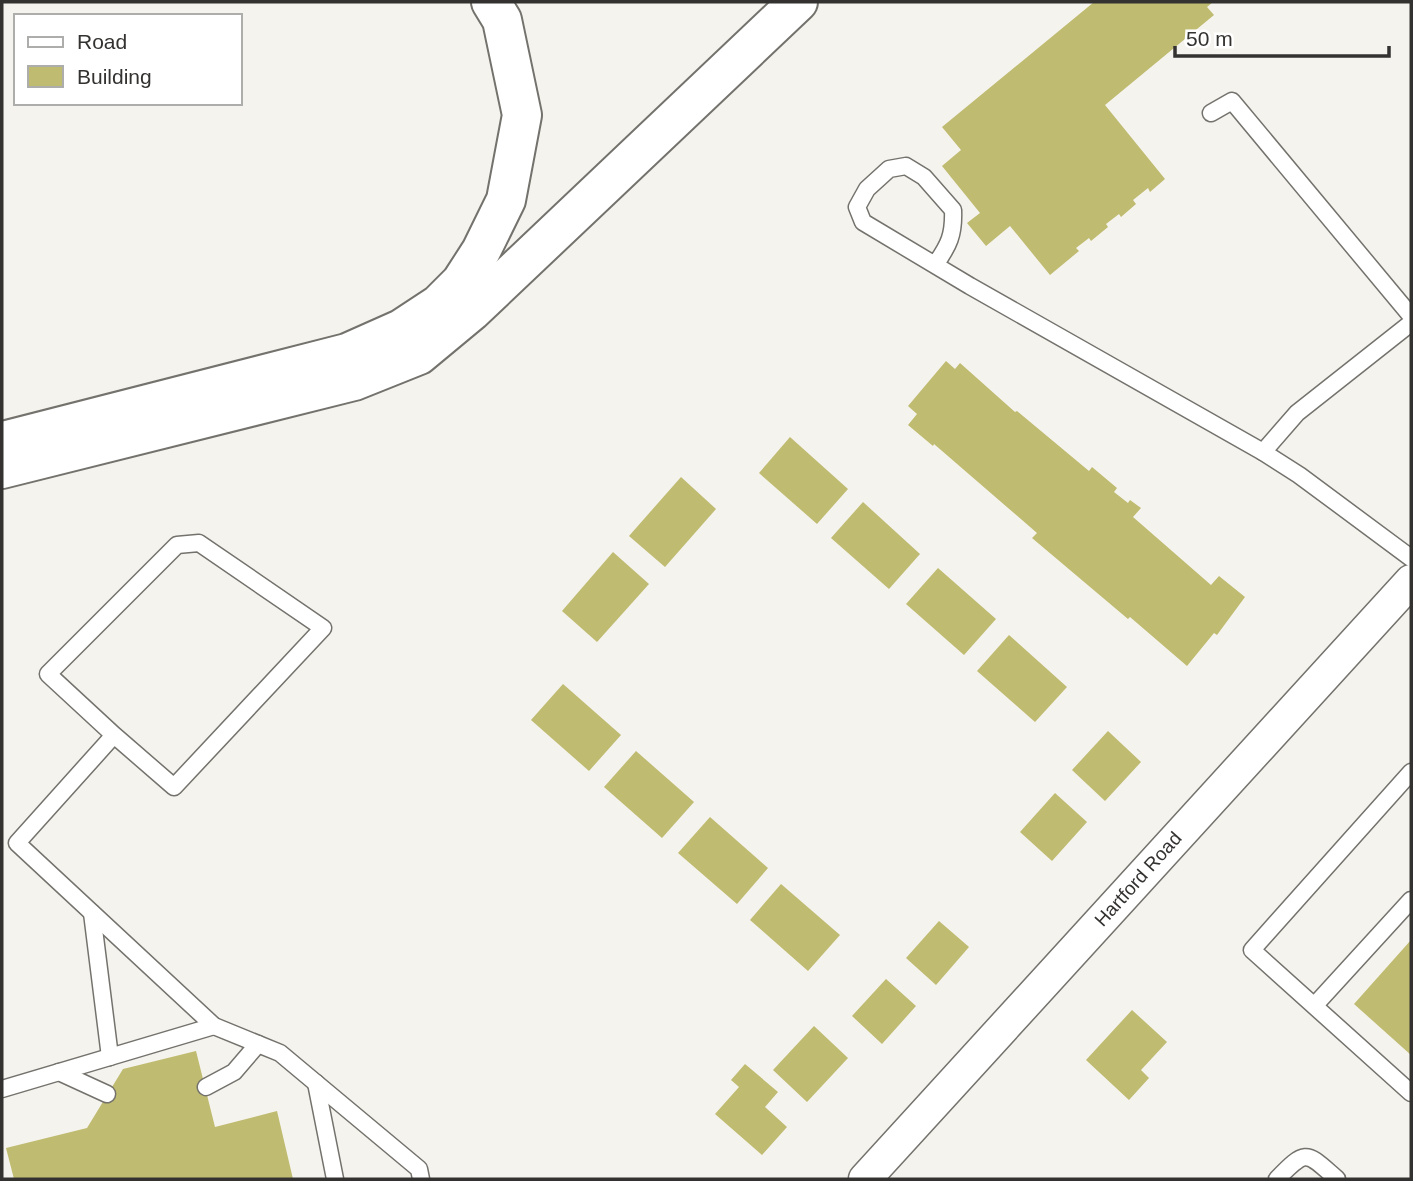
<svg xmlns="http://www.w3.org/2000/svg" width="1413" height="1181" viewBox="0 0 1413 1181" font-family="Helvetica,sans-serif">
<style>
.building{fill:#bfbb70}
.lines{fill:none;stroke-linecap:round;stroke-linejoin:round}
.lane-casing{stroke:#74726c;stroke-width:19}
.street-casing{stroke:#74726c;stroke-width:35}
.highway-casing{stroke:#74726c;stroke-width:42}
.lane{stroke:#fff;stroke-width:16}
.street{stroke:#fff;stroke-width:32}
.highway{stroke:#fff;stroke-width:38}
.labels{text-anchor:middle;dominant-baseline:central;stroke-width:5;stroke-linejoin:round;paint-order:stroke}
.street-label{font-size:19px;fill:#333230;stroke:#fff}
</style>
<rect width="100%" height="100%" fill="#f5f3ed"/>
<g class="building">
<polygon points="1094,2 1213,2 1207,7 1214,15 1105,105 1165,179 1150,192 1148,188 1133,200 1136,204 1121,217 1119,214 1106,224 1108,227 1091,241 1089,238 1076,248 1079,251 1050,275 1010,226 986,246 967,223 980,213 942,166 961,150 942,127"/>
<polygon points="946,361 955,369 960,363 1015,412 1017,411 1089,471 1092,467 1117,488 1114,492 1128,503 1130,500 1141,508 1133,517 1211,585 1219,576 1245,597 1217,635 1214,633 1187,666 1130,617 1128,619 1032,538 1037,533 934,444 933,446 908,425 917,414 908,406"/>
<polygon points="790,437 848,489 817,524 759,473"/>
<polygon points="681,477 716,509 665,567 629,536"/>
<polygon points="863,502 920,554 889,589 831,538"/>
<polygon points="613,552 649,584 597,642 562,611"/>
<polygon points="938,568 996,619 964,655 906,604"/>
<polygon points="1009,635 1067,687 1035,722 977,671"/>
<polygon points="563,684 621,735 589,771 531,720"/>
<polygon points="1108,731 1141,762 1105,801 1072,770"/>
<polygon points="636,751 694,802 662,838 604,787"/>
<polygon points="1055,793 1087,822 1052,861 1020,832"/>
<polygon points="710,817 768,868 737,904 678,853"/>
<polygon points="781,884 840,935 808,971 750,920"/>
<polygon points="939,921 969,947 936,985 906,958"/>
<polygon points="1411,940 1411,1055 1354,1004"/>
<polygon points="886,979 916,1006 882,1044 852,1016"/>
<polygon points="1132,1010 1167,1042 1141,1070 1149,1078 1129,1100 1086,1060"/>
<polygon points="814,1026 848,1058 807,1102 773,1070"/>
<polygon points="196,1051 215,1127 277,1111 293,1179 14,1179 6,1148 87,1128 123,1069"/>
<polygon points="745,1064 778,1092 765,1107 787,1127 762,1155 715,1114 739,1087 731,1080"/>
</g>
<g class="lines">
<g class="lane-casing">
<g id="lane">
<polyline points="1211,113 1232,101 1411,316"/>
<path d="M935,265C949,245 954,235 953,210L924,177L906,166L889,169L867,189L857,207L863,222L970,286L1263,452L1299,475L1411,558"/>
<polyline points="1263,452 1297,413 1411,323"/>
<polyline points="114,735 48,674 177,545 199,543 323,628 174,787 114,735 17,843 214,1026 280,1053 419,1169 421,1179"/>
<polyline points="1411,772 1252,950 1411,1093"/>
<polyline points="92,913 110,1057"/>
<polyline points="1315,1005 1411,900"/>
<polyline points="59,1072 107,1094"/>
<polyline points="316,1083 335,1179"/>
<polyline points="206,1087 234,1072 258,1044"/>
<polyline points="2,1089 214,1026"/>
<path d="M1277,1179C1307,1148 1306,1152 1337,1179"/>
</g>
</g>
<g class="street-casing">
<polyline id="street" points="865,1179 1411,581"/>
</g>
<g class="highway-casing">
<g id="highway">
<polyline points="3,441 347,353 401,329 439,304 461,282 481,251 506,200 522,115 502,20 491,2"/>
<polyline points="2,469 354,381 419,355 472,311 798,2"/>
</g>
</g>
<use href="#lane" class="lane"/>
<use href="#street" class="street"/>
<use href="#highway" class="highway"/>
</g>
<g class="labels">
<g class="street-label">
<text transform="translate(1138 879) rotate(-48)">Hartford Road</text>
</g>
</g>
<rect width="1413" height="1181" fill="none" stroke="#333230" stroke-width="7"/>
<rect x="14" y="14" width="228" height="91" fill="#ffffff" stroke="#adadac" stroke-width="2"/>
<rect x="28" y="37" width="35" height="10" fill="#ffffff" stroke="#adadac" stroke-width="2"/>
<text x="77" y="49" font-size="21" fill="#333230">Road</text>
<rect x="28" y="66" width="35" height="21" fill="#bfbb70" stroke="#adadac" stroke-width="2"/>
<text x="77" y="84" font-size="21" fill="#333230">Building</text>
<path d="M1175 46v10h214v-10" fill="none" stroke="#333230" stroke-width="3.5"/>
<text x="1186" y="46" font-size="21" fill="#333230" stroke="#ffffff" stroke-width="5" paint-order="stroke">50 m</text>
</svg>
